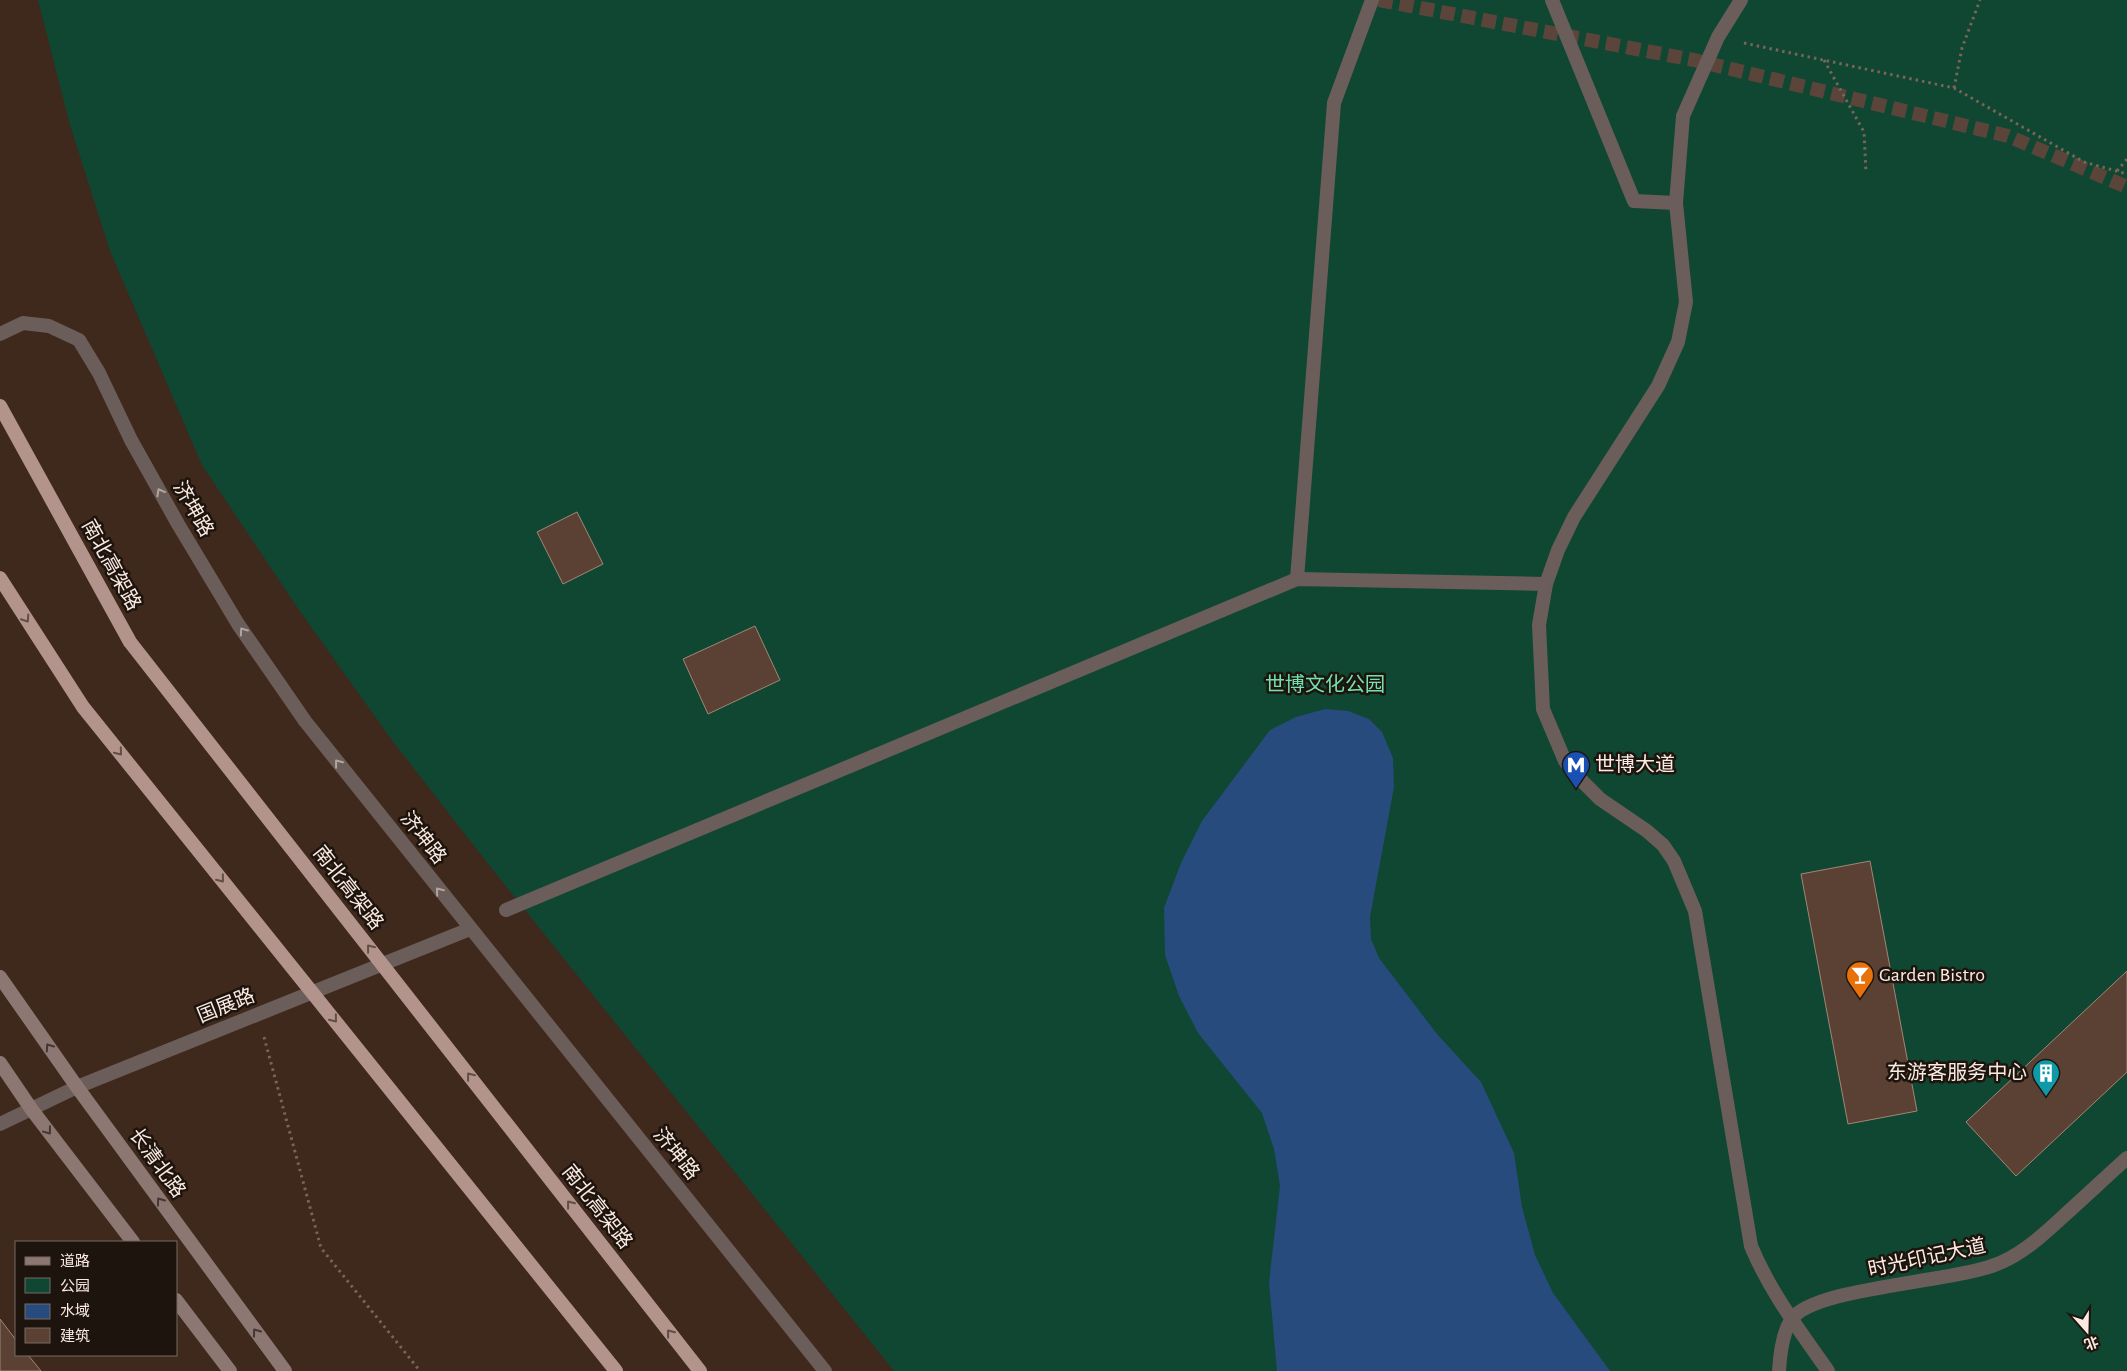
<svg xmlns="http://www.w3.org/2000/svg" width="2127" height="1371" viewBox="0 0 2127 1371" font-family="'Alegreya Sans','Noto Sans SC',sans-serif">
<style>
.green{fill:#104732}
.water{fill:#274b7d}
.building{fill:#5a4134;stroke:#a28677}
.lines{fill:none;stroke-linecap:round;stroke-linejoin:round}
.secondary-tunnel{stroke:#5b453a;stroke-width:14;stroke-dasharray:14 7;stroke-linecap:butt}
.path{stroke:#796459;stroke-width:3;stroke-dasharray:2.5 4;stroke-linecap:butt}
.pedestrian{stroke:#6b5d5a;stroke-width:14}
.minor{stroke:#6b5d5a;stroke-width:14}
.tertiary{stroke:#6b5d5a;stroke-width:14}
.secondary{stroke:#8c7772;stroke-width:14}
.trunk-bridge{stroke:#b2948c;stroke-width:14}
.oneway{stroke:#b2a49e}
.oneway2{stroke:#614e47}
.oneway3{stroke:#443731}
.labels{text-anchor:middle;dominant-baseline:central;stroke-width:5;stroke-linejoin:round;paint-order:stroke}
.street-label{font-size:20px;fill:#faeae2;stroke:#1e140e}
.park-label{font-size:20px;fill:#73e1af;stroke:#1e140e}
.poi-label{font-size:20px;fill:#faeae2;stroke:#1e140e;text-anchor:start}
</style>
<rect width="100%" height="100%" fill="#3f281c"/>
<polygon class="green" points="38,0 2127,0 2127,1371 894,1371 489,865 391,739 299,610 202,465 110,251 70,125"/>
<polygon class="water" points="1325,709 1348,711 1369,719 1382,732 1393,758 1394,787 1370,917 1371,939 1379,958 1437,1034 1481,1082 1514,1153 1522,1207 1535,1255 1553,1293 1610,1371 1277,1371 1269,1282 1280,1186 1274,1149 1262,1113 1198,1033 1179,996 1165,955 1164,908 1181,863 1202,821 1270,730 1296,717"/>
<g class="building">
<polygon points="577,512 603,564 563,584 537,532"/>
<polygon points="755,626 780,680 708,714 683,659"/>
<polygon points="1870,861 1917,1111 1848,1124 1801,874"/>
<polygon points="2127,971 2127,1072 2016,1176 1966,1122"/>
<polygon points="0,1319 16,1340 16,1355 28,1355 41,1371 0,1371"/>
</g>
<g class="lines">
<polyline class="secondary-tunnel" points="1379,0 1694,60 2008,136 2127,187"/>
<g class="path">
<polyline points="1744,43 1954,88 2084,162 2127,174"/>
<polyline points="1824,60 1864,132 1866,172"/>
<polyline points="1954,88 1962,48 1980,0"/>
<polyline points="2117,171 2127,159"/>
<polyline points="264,1037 321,1248 420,1371"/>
</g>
<g class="pedestrian">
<polyline points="1552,0 1634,201 1676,203"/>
<path d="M1741,0L1718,37L1683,116L1676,203L1686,302L1678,342L1658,386L1574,517L1558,550L1546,584L1539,625L1543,709L1565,761L1576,775L1600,799L1647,831L1663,845L1674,861L1695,911L1751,1246C1770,1292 1800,1331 1828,1371"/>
<polyline points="1297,579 1334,103 1372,0"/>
<polyline points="506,910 1297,579 1546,584"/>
<path d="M1779,1371C1780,1354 1782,1334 1791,1320C1813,1286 1958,1283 2002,1262C2028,1250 2047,1231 2068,1212C2088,1194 2107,1176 2127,1158"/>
</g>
<polyline class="minor" points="0,1124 77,1087 470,929"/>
<polyline class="tertiary" points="0,334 23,323 49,326 79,340 99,373 131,440 178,524 238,624 305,721 825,1371"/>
<g class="secondary">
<polyline points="0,977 77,1087 285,1371"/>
<polyline points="0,1063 32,1110 133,1242"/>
<polyline points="176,1300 230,1371"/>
</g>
<g class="trunk-bridge">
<polyline points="0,406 130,642 700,1371"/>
<polyline points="0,578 83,707 616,1371"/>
</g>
</g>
<defs><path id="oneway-chevron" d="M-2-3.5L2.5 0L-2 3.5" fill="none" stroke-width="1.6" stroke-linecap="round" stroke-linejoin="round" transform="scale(1.25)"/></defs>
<g class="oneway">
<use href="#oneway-chevron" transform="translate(160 492) rotate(-119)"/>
<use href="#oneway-chevron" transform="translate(243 631) rotate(-125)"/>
<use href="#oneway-chevron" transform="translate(338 763) rotate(-128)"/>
<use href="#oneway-chevron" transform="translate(439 891) rotate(-129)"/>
</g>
<g class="oneway2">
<use href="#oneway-chevron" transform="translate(26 619) rotate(57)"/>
<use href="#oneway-chevron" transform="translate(119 752) rotate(51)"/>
<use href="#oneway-chevron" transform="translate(221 879) rotate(51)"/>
<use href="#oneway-chevron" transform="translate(370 948) rotate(-128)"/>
<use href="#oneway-chevron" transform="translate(334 1019) rotate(51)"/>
<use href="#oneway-chevron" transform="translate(470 1076) rotate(-128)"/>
<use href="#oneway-chevron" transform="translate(570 1204) rotate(-128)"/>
<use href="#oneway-chevron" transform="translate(670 1333) rotate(-128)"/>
</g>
<g class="oneway3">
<use href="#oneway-chevron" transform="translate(49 1047) rotate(-125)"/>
<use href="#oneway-chevron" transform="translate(48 1131) rotate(53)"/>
<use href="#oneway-chevron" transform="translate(160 1201) rotate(-126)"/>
<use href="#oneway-chevron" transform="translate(256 1332) rotate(-126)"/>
</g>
<defs>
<g id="metro-pin" transform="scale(1.4375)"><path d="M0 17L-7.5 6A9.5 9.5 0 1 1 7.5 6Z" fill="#1a4fb4" stroke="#1e140e"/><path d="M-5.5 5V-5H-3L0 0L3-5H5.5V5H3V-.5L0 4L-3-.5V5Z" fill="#fff"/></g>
<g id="bar-pin" transform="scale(1.4375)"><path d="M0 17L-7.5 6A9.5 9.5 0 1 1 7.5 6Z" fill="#e8710a" stroke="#1e140e"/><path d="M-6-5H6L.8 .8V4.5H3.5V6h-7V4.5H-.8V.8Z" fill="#fff"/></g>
<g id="building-pin" transform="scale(1.4375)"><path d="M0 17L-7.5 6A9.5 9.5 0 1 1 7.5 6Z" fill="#0f9aa8" stroke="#1e140e"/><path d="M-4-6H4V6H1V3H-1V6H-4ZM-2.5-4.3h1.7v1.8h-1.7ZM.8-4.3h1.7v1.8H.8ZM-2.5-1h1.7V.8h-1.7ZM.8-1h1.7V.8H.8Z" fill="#fff"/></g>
</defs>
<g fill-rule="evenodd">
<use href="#metro-pin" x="1576" y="765"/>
<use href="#bar-pin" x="1860" y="975"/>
<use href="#building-pin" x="2046" y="1073"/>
</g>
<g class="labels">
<g class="street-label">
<text transform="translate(193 509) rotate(60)">济坤路</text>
<text transform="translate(111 565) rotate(61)">南北高架路</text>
<text transform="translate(423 838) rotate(52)">济坤路</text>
<text transform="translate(348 888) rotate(52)">南北高架路</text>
<text transform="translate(226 1006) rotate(-22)">国展路</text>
<text transform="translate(676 1154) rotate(51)">济坤路</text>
<text transform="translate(157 1163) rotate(54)">长清北路</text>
<text transform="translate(597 1207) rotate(52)">南北高架路</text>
<text transform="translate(1927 1258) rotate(-12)">时光印记大道</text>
</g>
<g class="park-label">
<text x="1325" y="685">世博文化公园</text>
</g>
<g class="poi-label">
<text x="1595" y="765">世博大道</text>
<text x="1879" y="975">Garden Bistro</text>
<text x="2027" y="1073" text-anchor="end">东游客服务中心</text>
</g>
</g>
<rect x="15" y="1241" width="162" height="115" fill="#1e140e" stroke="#766a63"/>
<rect x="25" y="1257" width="25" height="8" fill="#8c7772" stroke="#766a63"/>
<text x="60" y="1266" font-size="15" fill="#faeae2">道路</text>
<rect x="25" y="1278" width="25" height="15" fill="#104732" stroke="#766a63"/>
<text x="60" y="1291" font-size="15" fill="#faeae2">公园</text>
<rect x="25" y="1304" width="25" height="15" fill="#274b7d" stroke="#766a63"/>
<text x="60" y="1316" font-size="15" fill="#faeae2">水域</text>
<rect x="25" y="1328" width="25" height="15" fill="#5a4134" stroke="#766a63"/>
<text x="60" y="1341" font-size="15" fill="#faeae2">建筑</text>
<g transform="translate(2087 1331) rotate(160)" stroke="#1e140e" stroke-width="4" paint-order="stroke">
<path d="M0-4L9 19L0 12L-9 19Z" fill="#faeae2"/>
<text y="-8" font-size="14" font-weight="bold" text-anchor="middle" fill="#faeae2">北</text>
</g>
</svg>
